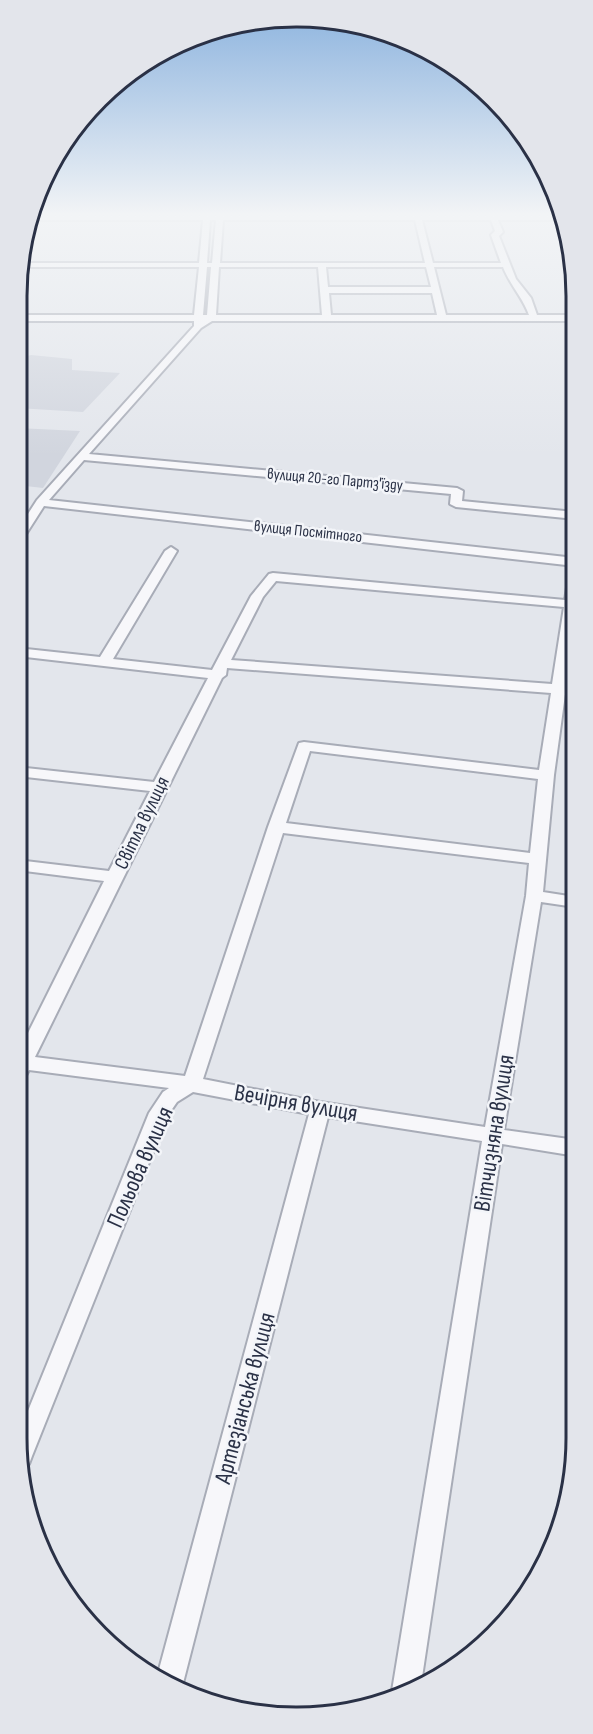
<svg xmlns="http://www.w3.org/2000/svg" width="593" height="1734" viewBox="0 0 593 1734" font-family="'Sofia Sans Condensed',sans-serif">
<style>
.built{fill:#d1d5de}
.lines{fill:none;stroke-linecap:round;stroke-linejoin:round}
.minor-casing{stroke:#a8acb7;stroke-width:4}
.minor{fill:#f7f7fa;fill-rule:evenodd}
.labels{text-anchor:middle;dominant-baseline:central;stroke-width:5;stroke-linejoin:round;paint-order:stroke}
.far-street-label{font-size:16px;fill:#2a3146;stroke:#f3f5f9}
.street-label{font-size:20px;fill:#2a3146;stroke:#f3f5f9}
.near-street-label{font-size:24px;fill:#2a3146;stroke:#f3f5f9}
.rim{fill:none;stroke:#2a3146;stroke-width:3}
</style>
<rect width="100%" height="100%" fill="#e3e6ec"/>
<g class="built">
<polygon points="31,355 72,359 72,370 120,373 83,412 17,408 17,359"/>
<polygon points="17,428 80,431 43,488 17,485"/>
</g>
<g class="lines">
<g class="minor-casing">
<g id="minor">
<path d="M203,213H211L210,216H216V213H224L223,216H414L413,213H421V216H489L488,213H496L497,216H561V220H498L503,232L499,236L516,279L531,298L537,315H574V321H212L201,328L89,454L457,488L463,491L462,501L575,512V519L456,507L450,504L451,494L84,460L49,500L575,558V566L44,506L21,542H17V531L37,500L194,326V321H17V315H194L199,267H21V263H199L203,220H28L30,216H203ZM210,220H216L212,263H207ZM223,220H415L425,263H220ZM422,220H491L495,231L491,235L501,263H433ZM207,267H211L207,315H203ZM219,267H318L322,315H216ZM326,267H426L431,287H328ZM434,267H503C510,285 523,298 529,315H446ZM329,293H432L437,315H331Z"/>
<path d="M171,547L177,551L113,659L212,670L251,596L269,574L273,573L565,600L569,575L575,571V621L554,775L543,892L575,897V907L541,902L504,1130L576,1140V1156L502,1144L421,1684L394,1696L392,1691L482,1141L328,1117L181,1691L172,1688L157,1677L309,1114L193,1092L177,1102L168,1115L32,1456L29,1464L22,1466L17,1438L149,1113L163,1092L169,1088L29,1070L24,1079L17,1081V1055L104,881L17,870V860L109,871L150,791L17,776V767L154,782L208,678L17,656V648L100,657L165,551ZM276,581L564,607L552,684L231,660L263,597ZM227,668L551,693L539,770L304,742L299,743L268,827L185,1076L35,1057L222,678L226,675ZM310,751L538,779L530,853L286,823ZM283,833L529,863L526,896L485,1127L320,1102L203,1079Z"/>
</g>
</g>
<use href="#minor" class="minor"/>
</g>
<linearGradient id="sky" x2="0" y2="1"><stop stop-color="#8ab2de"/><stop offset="0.47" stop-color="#f2f4f6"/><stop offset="1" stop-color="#f2f4f6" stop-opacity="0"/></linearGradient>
<rect width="593" height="456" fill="url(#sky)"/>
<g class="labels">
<g class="far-street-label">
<text transform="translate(335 480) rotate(5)">вулиця 20-го Партз'їзду</text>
<text transform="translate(308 532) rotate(6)">вулиця Посмітного</text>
</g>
<g class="street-label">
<text transform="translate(142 823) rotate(-64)">Світла вулиця</text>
</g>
<g class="near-street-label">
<text transform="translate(296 1103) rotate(10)">Вечірня вулиця</text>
<text transform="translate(494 1133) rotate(-81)">Вітчизняна вулиця</text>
<text transform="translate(140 1167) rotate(-66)">Польова вулиця</text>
<text transform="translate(245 1398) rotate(-75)">Артезіанська вулиця</text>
</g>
</g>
<path d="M0 0H593V1734H0ZM296 27H297A269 269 0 0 1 566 296V1438A269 269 0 0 1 297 1707H296A269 269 0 0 1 27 1438V296A269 269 0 0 1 296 27Z" fill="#e3e5eb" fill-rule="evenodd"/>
<path class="rim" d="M296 27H297A269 269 0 0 1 566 296V1438A269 269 0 0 1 297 1707H296A269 269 0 0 1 27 1438V296A269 269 0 0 1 296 27Z"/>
</svg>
